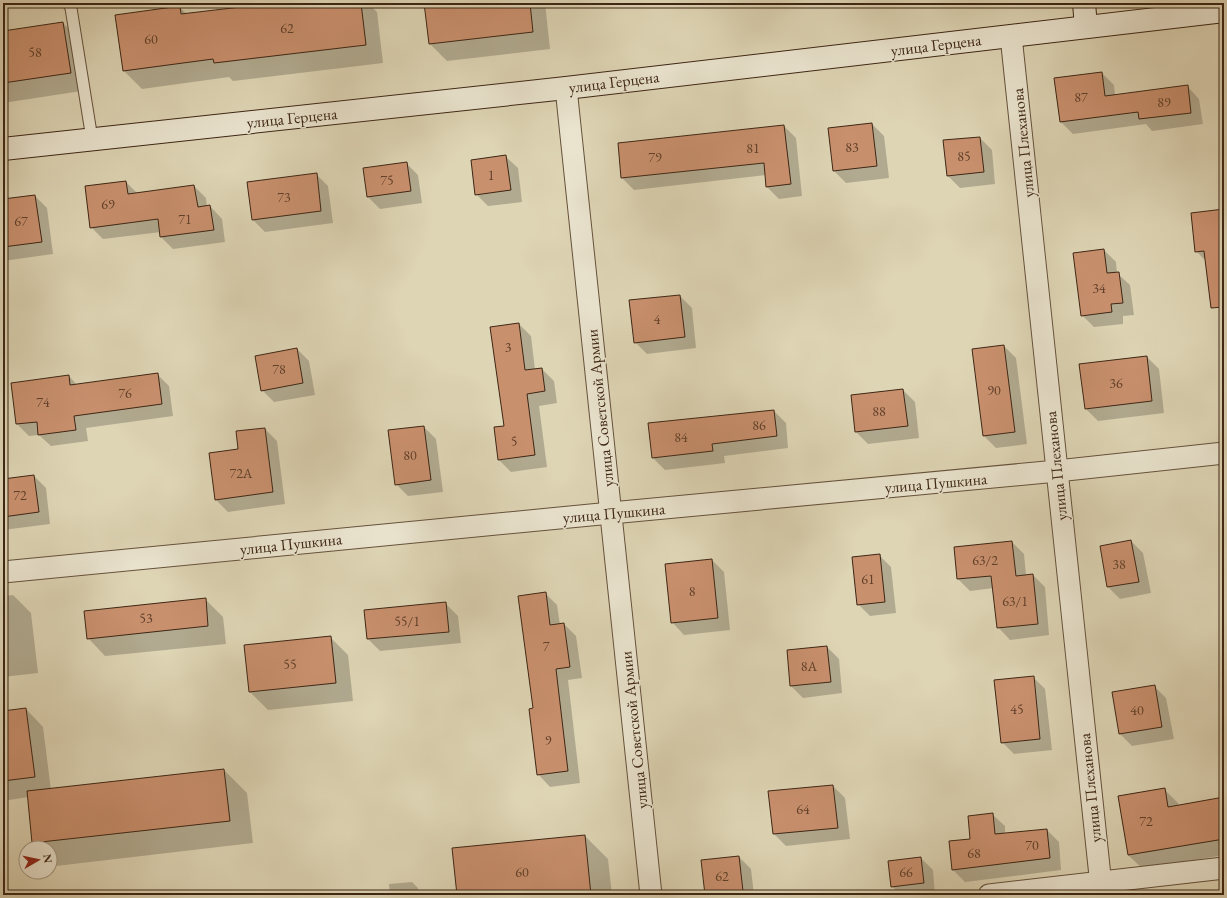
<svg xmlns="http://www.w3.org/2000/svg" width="1227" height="898" viewBox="0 0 1227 898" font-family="'EB Garamond',serif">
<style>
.shadow{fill:#0003}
.building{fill:#c9906e;stroke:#3d2614}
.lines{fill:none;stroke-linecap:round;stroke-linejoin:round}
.lane-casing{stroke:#65523c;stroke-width:13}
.street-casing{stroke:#65523c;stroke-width:23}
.secondary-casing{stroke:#3d2614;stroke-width:24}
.lane{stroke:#eae4cf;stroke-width:11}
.street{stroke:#eae4cf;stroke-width:21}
.secondary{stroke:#eae4cf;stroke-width:22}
.labels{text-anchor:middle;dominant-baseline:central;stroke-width:3;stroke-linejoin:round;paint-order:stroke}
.number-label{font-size:14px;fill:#60402a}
.street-label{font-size:16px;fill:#3d2614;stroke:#eae4cf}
</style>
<rect width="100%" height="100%" fill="#ded5b5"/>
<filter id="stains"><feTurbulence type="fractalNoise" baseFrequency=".005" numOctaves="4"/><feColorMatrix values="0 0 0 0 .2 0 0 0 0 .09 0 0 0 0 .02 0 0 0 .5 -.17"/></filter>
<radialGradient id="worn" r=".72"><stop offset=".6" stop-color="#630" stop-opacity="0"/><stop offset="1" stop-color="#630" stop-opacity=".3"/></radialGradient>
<g class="shadow">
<polygon points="283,3 368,3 377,12 383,63 233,81 229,77 142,89 124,71 179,7 187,14"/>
<polygon points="425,3 545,3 550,49 447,61 429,43"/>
<polygon points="63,23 81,41 88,90 3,103 3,32"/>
<polygon points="1102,73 1114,85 1115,95 1187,86 1199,99 1203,124 1152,131 1146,124 1073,134 1061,122"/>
<polygon points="872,124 884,136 889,178 846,183 834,171"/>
<polygon points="784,126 796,138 802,196 779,199 767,187 766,175 634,190 622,178"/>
<polygon points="980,138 992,150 995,184 960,188 948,176 944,141"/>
<polygon points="505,156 518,168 522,202 488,206 476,194"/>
<polygon points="406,163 418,175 422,203 380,209 368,197"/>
<polygon points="316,174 328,186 333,223 265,232 253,220"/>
<polygon points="126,182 138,194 194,186 206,198 207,207 210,206 222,219 225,242 173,249 161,237 161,232 103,239 91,227"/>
<polygon points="35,196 47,208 53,254 3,261 3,200"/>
<polygon points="1224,210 1224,302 1206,261 1196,251"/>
<polygon points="1104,250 1116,262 1117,273 1130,285 1134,315 1123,316 1123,324 1094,327 1082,315"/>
<polygon points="680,296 692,308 696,348 647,354 635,342"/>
<polygon points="519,324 531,336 535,370 542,369 554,381 557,403 539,406 547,467 511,472 499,460"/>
<polygon points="1004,346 1016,358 1027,444 996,448 984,436"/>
<polygon points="297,349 309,361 315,395 274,402 262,390"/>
<polygon points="1147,357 1159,369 1164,413 1098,421 1086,409"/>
<polygon points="157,374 169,386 173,416 86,428 88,441 51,446 39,435 29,436 17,424 69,376 77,385"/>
<polygon points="903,390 915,402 919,438 868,444 856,432"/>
<polygon points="774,411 786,423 788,448 724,456 725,463 665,470 653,458"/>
<polygon points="424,427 436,439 443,492 408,496 396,484"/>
<polygon points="265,429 277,441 285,504 228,512 216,500"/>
<polygon points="34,476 46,488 50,524 3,530 3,480"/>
<polygon points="1131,541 1143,553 1151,593 1120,599 1108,587 1101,547"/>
<polygon points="1012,542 1024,554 1026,575 1033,575 1045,587 1049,635 1010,640 998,627 994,588 970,591 958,579"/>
<polygon points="879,555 891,567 896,613 870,616 858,604"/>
<polygon points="712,560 724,572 730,630 684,635 672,622"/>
<polygon points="545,593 557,605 560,625 564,624 576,636 582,678 568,680 580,783 550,787 538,774"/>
<polygon points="13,595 31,613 38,673 3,677 3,596"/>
<polygon points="205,599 223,617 226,644 105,656 88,638"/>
<polygon points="446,604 458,616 461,643 380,651 368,639"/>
<polygon points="330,637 348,655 353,701 268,710 250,692"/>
<polygon points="827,647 839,659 842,693 803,698 791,686"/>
<polygon points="1033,677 1045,689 1052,750 1014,754 1002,742"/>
<polygon points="1154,686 1166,698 1174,739 1132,746 1120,734"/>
<polygon points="26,709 43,727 51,790 224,770 247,793 253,843 56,866 50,859 50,848 39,848 33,843 28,797 3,801 3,712"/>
<polygon points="833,786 845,798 850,839 786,846 774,834 769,792"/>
<polygon points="1164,789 1178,803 1179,806 1224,798 1224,861 1218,856 1143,869 1128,855"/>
<polygon points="992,814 1005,826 1005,834 1047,830 1059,842 1061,870 965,882 953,870 950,842 972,839"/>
<polygon points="585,836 608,859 612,895 458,895"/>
<polygon points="739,857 751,869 754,895 706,895"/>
<polygon points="921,858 933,870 935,895 900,895 892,886"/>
<polygon points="412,882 418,888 418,895 390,895 389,884"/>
</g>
<g class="building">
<polygon points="275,3 361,3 366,45 214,63 213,59 123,71 115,15 180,6 181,14"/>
<polygon points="424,3 530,3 533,32 429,44"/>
<polygon points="63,22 71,73 3,83 3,31"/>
<polygon points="1102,72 1105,96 1188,85 1191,113 1139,119 1138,112 1060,122 1054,78"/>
<polygon points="872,123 877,166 833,171 828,128"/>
<polygon points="784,125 791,184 766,187 764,163 621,178 618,143"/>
<polygon points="980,137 984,172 947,176 943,140"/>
<polygon points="506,155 511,190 475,195 471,160"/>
<polygon points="407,162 411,191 367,197 363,168"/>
<polygon points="317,173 321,211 252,220 247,182"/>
<polygon points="126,181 128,194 194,185 198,207 210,205 214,230 160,237 158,219 90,228 85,186"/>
<polygon points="35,195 42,242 3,247 3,199"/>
<polygon points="1224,209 1224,307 1211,308 1204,251 1195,252 1191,213"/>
<polygon points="1104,249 1107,273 1119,272 1123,303 1111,304 1112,312 1081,316 1073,253"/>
<polygon points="680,295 685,337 634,343 629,300"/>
<polygon points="519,323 525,370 542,368 545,391 527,394 535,455 498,460 494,427 504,426 490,327"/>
<polygon points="1004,345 1015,432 983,436 972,349"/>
<polygon points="297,348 303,383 261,391 255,356"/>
<polygon points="1147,356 1152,401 1085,409 1079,364"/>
<polygon points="158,373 162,404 74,416 76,430 38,435 37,422 16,424 11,383 69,375 70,385"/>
<polygon points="903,389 908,426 855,432 851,395"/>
<polygon points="774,410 777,436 712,444 713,451 652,458 648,423"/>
<polygon points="424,426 431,480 395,485 388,430"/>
<polygon points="265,428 273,492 215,500 209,453 238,449 236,431"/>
<polygon points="34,475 39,512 3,517 3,479"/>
<polygon points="1131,540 1139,582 1107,587 1100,546"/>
<polygon points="1012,541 1016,576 1033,574 1038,624 997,628 991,576 957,579 954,547"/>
<polygon points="880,554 885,602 857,605 852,557"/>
<polygon points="712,559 718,618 671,623 665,564"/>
<polygon points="546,592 550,625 564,623 570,667 556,669 568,771 537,775 529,709 533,708 518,596"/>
<polygon points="206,598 208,626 87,639 84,611"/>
<polygon points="446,602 449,632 367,639 364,610"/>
<polygon points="331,636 336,683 249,692 244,645"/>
<polygon points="827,646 831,682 790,686 787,650"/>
<polygon points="1034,676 1040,739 1001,743 994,680"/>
<polygon points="1155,685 1162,727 1119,734 1112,692"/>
<polygon points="26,708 35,777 3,781 3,711"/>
<polygon points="224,769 230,821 32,843 27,791"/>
<polygon points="833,785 838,828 773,834 768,791"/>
<polygon points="1165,788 1168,807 1224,797 1224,839 1128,855 1118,796"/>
<polygon points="993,813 995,834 1047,829 1050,858 952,870 949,841 970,839 968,816"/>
<polygon points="585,835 591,895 457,895 452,848"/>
<polygon points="739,856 743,891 705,895 701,860"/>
<polygon points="921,857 924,883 891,887 888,861"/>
</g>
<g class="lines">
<g class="lane-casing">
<polyline id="lane" points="68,3 71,8 92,139"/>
</g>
<g class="street-casing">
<g id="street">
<polyline points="1011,36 1102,895"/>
<polyline points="566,88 651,895"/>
<polyline points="3,572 611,513 1057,471 1224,453"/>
<polyline points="989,895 1224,868"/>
</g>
</g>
<g class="secondary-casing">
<g id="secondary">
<polyline points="1084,3 1086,27"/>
<polyline points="3,149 566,88 1224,11"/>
</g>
</g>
<use href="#lane" class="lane"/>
<use href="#street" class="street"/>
<use href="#secondary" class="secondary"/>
</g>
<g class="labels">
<g class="number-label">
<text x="287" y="28">62</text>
<text x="151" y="39">60</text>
<text x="35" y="52">58</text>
<text x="1081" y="97">87</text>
<text x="1164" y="102">89</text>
<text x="852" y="147">83</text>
<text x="753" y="148">81</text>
<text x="964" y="156">85</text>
<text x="655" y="157">79</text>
<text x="491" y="175">1</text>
<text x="387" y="180">75</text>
<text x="284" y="197">73</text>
<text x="108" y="204">69</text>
<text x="185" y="219">71</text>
<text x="21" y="221">67</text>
<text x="1099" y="288">34</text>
<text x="657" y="319">4</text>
<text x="508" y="347">3</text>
<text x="279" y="369">78</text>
<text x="1116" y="383">36</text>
<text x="994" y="390">90</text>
<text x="125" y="393">76</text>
<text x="43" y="402">74</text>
<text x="879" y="411">88</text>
<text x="759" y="425">86</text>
<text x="681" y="437">84</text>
<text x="514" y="441">5</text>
<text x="410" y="455">80</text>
<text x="241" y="473">72А</text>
<text x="20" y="495">72</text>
<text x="985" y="560">63/2</text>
<text x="1119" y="564">38</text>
<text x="868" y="579">61</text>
<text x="692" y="591">8</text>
<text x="1015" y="601">63/1</text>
<text x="146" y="618">53</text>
<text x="407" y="621">55/1</text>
<text x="546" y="646">7</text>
<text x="290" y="664">55</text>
<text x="809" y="666">8А</text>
<text x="1017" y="709">45</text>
<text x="1137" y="710">40</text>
<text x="548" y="740">9</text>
<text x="803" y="809">64</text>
<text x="1146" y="821">72</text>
<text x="1032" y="845">70</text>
<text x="974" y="853">68</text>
<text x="522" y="872">60</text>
<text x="906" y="872">66</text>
<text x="722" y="876">62</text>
</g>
<g class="street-label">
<text transform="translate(936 45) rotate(-7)">улица Герцена</text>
<text transform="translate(614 82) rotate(-7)">улица Герцена</text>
<text transform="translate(292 118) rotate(-6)">улица Герцена</text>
<text transform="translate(1023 143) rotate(-96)">улица Плеханова</text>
<text transform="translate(600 408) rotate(-96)">улица Советской Армии</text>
<text transform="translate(1056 466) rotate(-96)">улица Плеханова</text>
<text transform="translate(936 483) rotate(-5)">улица Пушкина</text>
<text transform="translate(614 513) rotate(-5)">улица Пушкина</text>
<text transform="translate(291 544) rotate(-6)">улица Пушкина</text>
<text transform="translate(634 730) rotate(-96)">улица Советской Армии</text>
<text transform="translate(1090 788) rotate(-96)">улица Плеханова</text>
</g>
</g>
<rect width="1227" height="898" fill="none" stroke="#ded5b5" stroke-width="16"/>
<rect x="4" y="4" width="1219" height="890" fill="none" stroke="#3d2614" stroke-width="2"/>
<rect x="8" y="8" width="1211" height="882" fill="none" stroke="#3d2614"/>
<g transform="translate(38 860) rotate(81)"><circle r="19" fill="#eae4cf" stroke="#a59884"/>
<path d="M0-3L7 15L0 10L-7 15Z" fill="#8f2418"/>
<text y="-6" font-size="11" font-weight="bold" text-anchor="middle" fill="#3d2614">N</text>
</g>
<rect width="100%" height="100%" filter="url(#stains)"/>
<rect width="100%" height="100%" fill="url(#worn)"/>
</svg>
